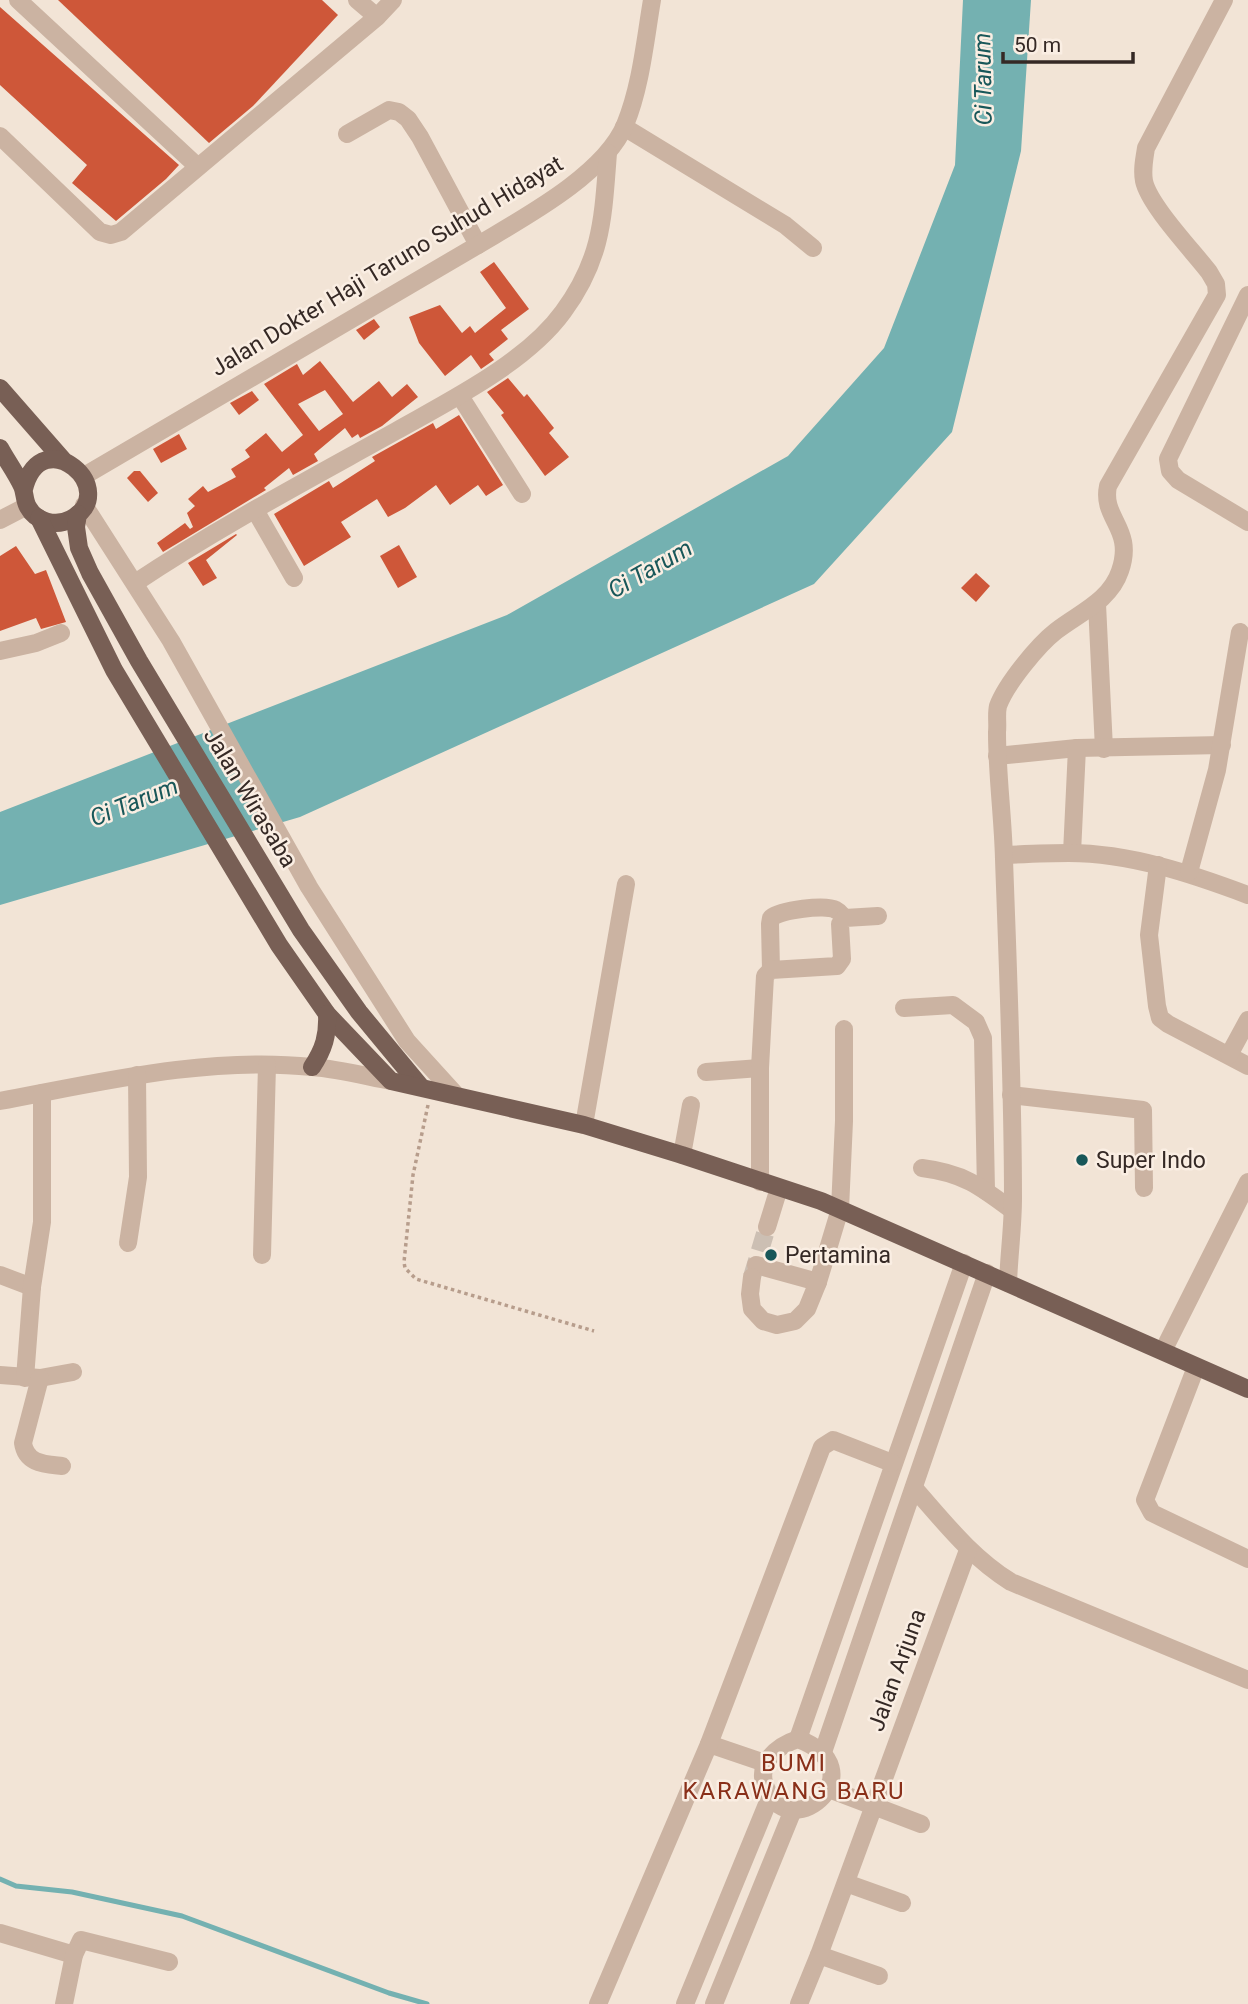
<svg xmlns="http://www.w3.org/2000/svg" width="1248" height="2004" viewBox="0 0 1248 2004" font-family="Roboto,sans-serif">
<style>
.water{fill:#74b1b1}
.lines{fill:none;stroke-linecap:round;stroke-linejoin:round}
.stream{stroke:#74b1b1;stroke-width:5}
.building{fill:#ce5739;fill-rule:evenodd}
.minor-tunnel{stroke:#ccbfb3;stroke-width:18;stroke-dasharray:18 9;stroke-linecap:butt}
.path{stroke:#b79d8c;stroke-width:3.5;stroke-dasharray:3.5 3.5;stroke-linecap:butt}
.minor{stroke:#cbb3a2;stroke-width:18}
.major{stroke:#785f55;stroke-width:18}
.poi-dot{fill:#185759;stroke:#faeee3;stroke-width:2.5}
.labels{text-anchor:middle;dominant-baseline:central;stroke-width:5;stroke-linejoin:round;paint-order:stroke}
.street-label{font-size:23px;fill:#352925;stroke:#faeee3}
.poi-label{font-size:23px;fill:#352925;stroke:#faeee3;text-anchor:start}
.water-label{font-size:24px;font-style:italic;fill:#185759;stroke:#faeee3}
.neighbourhood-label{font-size:24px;letter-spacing:2px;fill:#892f19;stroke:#faeee3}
</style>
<rect width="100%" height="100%" fill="#f2e4d6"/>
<polygon class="water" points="963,0 1031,0 1021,151 952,432 814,584 300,817 0,905 0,812 507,615 788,456 884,348 955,165"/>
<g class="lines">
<polyline class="stream" points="0,1879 16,1886 72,1892 182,1916 389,1993 427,2004"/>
</g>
<g class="building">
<polygon points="58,0 322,0 338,15 253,106 209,143"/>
<polygon points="0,7 179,165 166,179 116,221 72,183 87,165 0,85"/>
<polygon points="494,262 529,309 501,330 508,339 489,354 494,360 481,369 471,355 445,376 419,343 409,317 440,305 462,333 470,326 475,333 506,308 480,272"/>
<polygon points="374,319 380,327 364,340 356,330"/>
<path d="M320,361L353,402L379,381L392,397L407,384L418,397L382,426L360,438L358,434L352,438L345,428L314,454L318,461L293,475L289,468L264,488L266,490L163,552L157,543L185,523L190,529L193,527L187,513L195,506L188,499L203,486L208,492L236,477L231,469L250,457L245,450L266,433L282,452L303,435L264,384L297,364L303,375ZM325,390L343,414L319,431L298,404Z"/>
<polygon points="508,378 524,397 527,394 554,428 549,433 569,457 545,476 501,415 504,413 487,392"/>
<polygon points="252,391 259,400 239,415 230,403"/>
<polygon points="459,415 503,485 486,496 478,485 450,505 436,485 405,508 388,517 377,499 341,522 351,537 304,566 274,514 329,481 333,488 375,461 372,457 433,423 436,429"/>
<polygon points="179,434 187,449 161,463 153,449"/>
<polygon points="134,471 140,471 158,493 148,502 127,478"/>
<polygon points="236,534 237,535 206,560 217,578 203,586 188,563"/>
<polygon points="399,545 417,577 398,588 380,556"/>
<polygon points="16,546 35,574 46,570 66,622 41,629 36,618 0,631 0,556"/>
<polygon points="976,573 990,586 976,602 961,588"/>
</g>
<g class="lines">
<polyline class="minor-tunnel" points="752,1277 767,1227"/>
<polyline class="path" points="428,1105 413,1175 404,1262 405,1268 416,1279 594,1331"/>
<g class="minor">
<polyline points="18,0 197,166"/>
<polyline points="357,0 377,17"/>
<polyline points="624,127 785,225 813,248"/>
<polyline points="347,134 389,110 399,112 408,119 420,137 478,245"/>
<polyline points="0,136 100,232 111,235 121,232 377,17 393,0"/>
<polyline points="1248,295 1168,459 1170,471 1178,480 1248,522"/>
<polyline points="460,396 522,494"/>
<path d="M84,476L478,245C523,218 604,175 625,125C641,86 645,41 652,0"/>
<polyline points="84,505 171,641 309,887 407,1041 457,1096"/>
<polyline points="255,510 294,578"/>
<polyline points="0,520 27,506"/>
<path d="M135,583C219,527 308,480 396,431C449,401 526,363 563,312C603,258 603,216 608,153"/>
<polyline points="1097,604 1104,749"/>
<polyline points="0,651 36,643 61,633"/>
<polyline points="997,756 1077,748 1222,745"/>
<polyline points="1072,853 1077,748"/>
<path d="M1004,855C1026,854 1048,853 1069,853C1130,853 1192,874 1248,895"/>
<polyline points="1158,865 1149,935 1157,1006 1160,1018 1168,1024 1248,1066"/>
<polyline points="1189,872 1217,770 1240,632"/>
<path d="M771,970L770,924L771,918C781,910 825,904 836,910C840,912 842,916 845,918"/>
<polyline points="904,1008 953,1005 976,1022 983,1038 986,1191"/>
<polyline points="1229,1055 1248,1020"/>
<polyline points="706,1072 760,1068"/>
<polyline points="1011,1095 1143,1110 1144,1188"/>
<path d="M0,1101C101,1082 208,1056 312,1067C338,1069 365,1076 391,1081"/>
<polyline points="584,1125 626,884"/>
<polyline points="682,1155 691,1105"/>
<path d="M922,1168C963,1173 980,1186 1012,1210"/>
<polyline points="760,1182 760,1068 765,976 771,970 837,966 842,959 840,924 845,918 878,916"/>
<polyline points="767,1227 779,1188"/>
<polyline points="128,1243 138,1177 137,1075"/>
<polyline points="262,1255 267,1065"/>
<polyline points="756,1265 818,1282"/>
<polyline points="0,1275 32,1287"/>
<polyline points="752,1277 750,1294 752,1309 763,1321 777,1325 795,1321 807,1309 818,1282 840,1209 844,1121 844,1029"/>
<path d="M1008,1283C1009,1255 1013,1226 1013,1198C1013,1085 1008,972 1004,859C1003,817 997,775 997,732C998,724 996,714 998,706C1006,684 1038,645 1056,631C1079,613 1110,601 1120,571C1135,528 1101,519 1108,486L1217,295L1216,284L1209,272C1193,251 1149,205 1144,181C1142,170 1144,160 1146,148L1224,0"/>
<polyline points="1163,1351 1248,1182"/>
<polyline points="1196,1367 1145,1500 1152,1513 1248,1559"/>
<polyline points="0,1375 40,1378 73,1372"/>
<polyline points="25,1378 32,1287 42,1222 42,1093"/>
<path d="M40,1378L23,1443C26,1464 45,1464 62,1466"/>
<path d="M914,1488C945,1523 971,1557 1011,1582L1248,1680"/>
<polyline points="798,1739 964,1263"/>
<path d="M798,1739C878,1769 793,1846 767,1790C754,1765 776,1746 798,1739Z"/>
<polyline points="709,1744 765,1763"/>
<polyline points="823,1752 987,1273"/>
<polyline points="829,1789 921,1824"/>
<polyline points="846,1883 902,1903"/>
<polyline points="0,1933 74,1955"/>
<polyline points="819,1955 879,1976"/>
<polyline points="64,2004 74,1955 81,1940 169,1962"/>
<polyline points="598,2004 709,1744 822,1447 833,1440 892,1463"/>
<polyline points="685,2004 770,1797"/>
<polyline points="714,2004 793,1810"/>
<polyline points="799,2004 819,1955 968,1550"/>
</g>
<g class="major">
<polyline points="0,388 63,460"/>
<path d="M0,448C7,461 16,473 22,486C25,492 24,500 28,507C36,522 56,527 71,519C123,491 42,419 24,489"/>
<polyline points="78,514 76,527 79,548 90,573 139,661 301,930 359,1012 421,1087"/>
<polyline points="39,518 114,670 279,945 327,1014 391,1081 584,1125 682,1155 821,1201 1248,1389"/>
<path d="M312,1067C324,1049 328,1035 327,1014"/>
</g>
</g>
<g class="poi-dot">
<circle cx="1082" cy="1160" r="7"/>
<circle cx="771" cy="1255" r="7"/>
</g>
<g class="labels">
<g class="street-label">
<text transform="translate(387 266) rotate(-31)">Jalan Dokter Haji Taruno Suhud Hidayat</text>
<text transform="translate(250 798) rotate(59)">Jalan Wirasaba</text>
<text transform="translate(897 1670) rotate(-70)">Jalan Arjuna</text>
</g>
<g class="poi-label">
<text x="1096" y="1160">Super Indo</text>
<text x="785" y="1255">Pertamina</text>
</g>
<g class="water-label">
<text transform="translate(983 79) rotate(-91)">Ci Tarum</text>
<text transform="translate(650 569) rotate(-30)">Ci Tarum</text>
<text transform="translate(134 802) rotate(-22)">Ci Tarum</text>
</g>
<g class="neighbourhood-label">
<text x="794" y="1763">BUMI<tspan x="794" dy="28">KARAWANG BARU</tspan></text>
</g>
</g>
<path d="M1003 52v10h130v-10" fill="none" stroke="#352925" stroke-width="3.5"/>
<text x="1014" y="52" font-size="21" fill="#352925" stroke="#faeee3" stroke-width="5" paint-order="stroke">50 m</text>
</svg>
